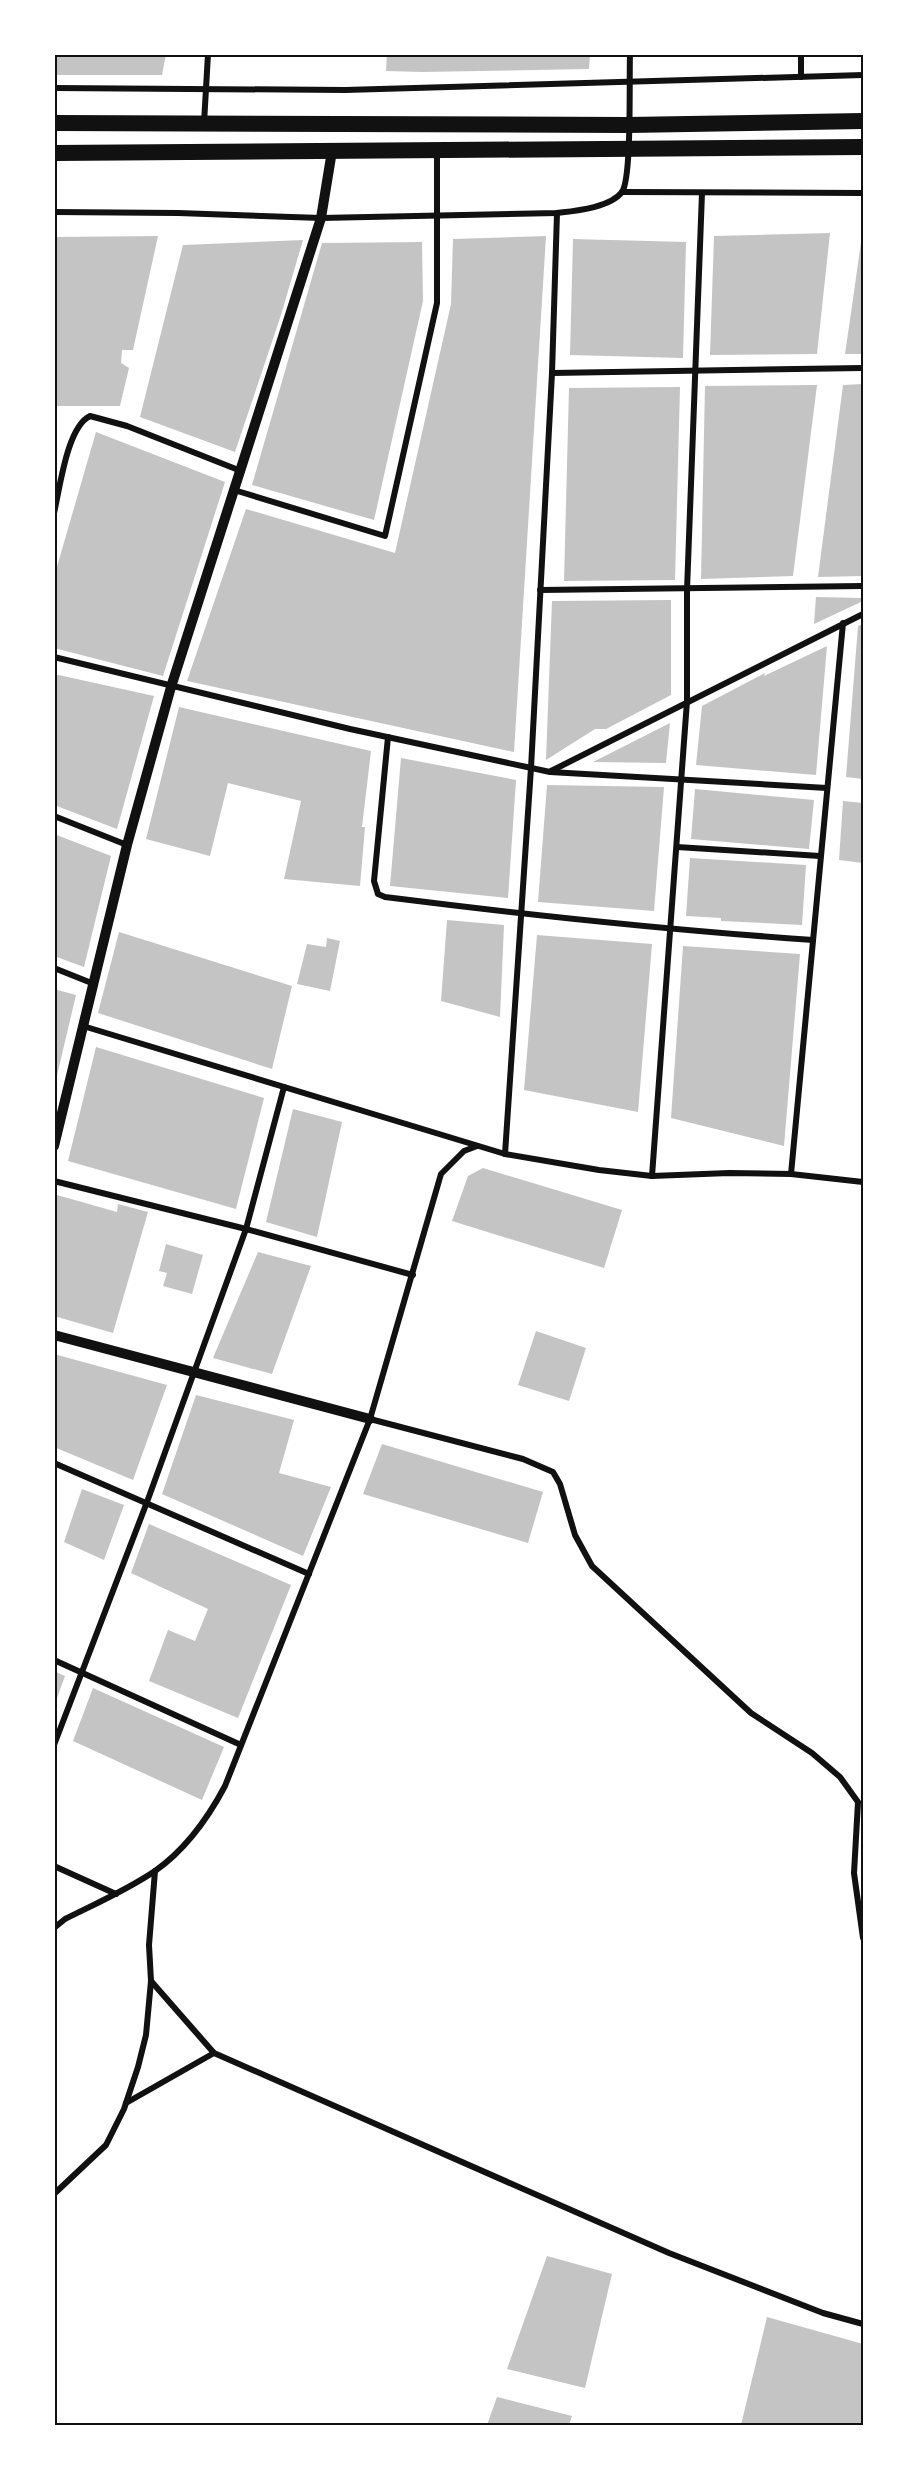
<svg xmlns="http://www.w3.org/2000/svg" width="917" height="2479" viewBox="0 0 917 2479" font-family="Commissioner,sans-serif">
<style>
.building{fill:#c4c4c4}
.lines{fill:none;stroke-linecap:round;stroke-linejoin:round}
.minor{stroke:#111;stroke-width:6}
.tertiary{stroke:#111;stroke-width:10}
.trunk{stroke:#111;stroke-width:16}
.neatline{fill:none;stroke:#111;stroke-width:2}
</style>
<rect width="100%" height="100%" fill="#fff"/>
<g class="building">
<polygon points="54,54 166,54 162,75 54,75"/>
<polygon points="387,54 590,54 589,69 422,72 386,71"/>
<polygon points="830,233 817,354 710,355 714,236"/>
<polygon points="862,235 863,354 845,354 854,292"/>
<polygon points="158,236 133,350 122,350 121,363 129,368 120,406 54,406 54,237"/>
<polygon points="546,236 514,752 187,681 246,509 395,553 451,304 453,239"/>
<polygon points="573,239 686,242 683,358 570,355"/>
<polygon points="303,240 281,315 235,452 140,417 183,245"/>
<polygon points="422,242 423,301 374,520 252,485 322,243"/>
<polygon points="863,384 863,576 818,577 843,385"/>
<polygon points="817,385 793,576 701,579 705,386"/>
<polygon points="680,387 675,580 564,581 569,388"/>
<polygon points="96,432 225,482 163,676 54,648 54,577"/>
<polygon points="816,597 863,598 863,601 814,624"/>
<polygon points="671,600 671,695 606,729 595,729 546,760 552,601"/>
<polygon points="863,624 863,779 846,777 858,626"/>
<polygon points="827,646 816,775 696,765 702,706 765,673 764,676"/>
<polygon points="54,674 154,696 117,829 54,805"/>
<polygon points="179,707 371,751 362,827 365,827 360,886 284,879 301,801 228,783 210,856 146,839"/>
<polygon points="670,723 666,763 593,762"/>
<polygon points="401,758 516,780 508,898 390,886"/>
<polygon points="547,785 664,787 654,911 538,902"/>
<polygon points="695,789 814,800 809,849 691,839"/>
<polygon points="843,801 863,803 863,863 839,860"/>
<polygon points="54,834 111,856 84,967 54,956"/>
<polygon points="690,858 806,865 802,925 721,921 721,918 686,916"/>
<polygon points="447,920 504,925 500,1017 441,1001"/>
<polygon points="119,932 292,986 272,1069 98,1013"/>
<polygon points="537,935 652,944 638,1112 524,1090"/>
<polygon points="327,938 340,941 330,991 297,984 307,944 326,947"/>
<polygon points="683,946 800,954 784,1146 671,1118"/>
<polygon points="54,989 76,995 55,1084 54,1084"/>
<polygon points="96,1047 264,1098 236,1209 68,1161"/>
<polygon points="293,1109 342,1122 317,1237 266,1222"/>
<polygon points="483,1168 622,1210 604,1268 452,1221 468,1176"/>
<polygon points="57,1195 117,1212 118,1204 148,1212 113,1333 54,1316 54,1207"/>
<polygon points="166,1244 203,1255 192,1294 163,1286 167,1273 159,1271"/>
<polygon points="258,1252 311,1266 272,1374 213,1358"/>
<polygon points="536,1331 586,1348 569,1401 518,1385"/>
<polygon points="54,1354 167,1385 133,1480 54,1447"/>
<polygon points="196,1395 294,1420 279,1473 331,1487 303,1556 162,1494"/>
<polygon points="382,1444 543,1492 528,1543 363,1494"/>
<polygon points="82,1489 124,1505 104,1560 64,1542"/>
<polygon points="149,1524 291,1585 238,1718 149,1681 168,1630 195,1641 208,1609 131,1573"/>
<polygon points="54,1671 65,1676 54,1706"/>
<polygon points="93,1688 224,1747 202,1800 73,1741"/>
<polygon points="547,2256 612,2274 585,2388 507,2369"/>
<polygon points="767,2317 863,2344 863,2425 741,2425"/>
<polygon points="497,2397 572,2416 569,2425 487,2425"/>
</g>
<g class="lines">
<g class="minor">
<polyline points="801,77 801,54"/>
<polyline points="54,88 345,90 863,75"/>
<polyline points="204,123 208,54"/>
<polyline points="622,192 863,193"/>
<path d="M54,212L178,213L321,218L557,213C574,211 610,208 622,192C632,178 629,78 630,54"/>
<polyline points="552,373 863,368"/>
<polyline points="234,490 385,536 437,303 437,151"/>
<path d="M54,513C60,488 67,427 90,416L127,426L241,471"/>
<polyline points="540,590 863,586"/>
<polyline points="54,657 350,729 550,772 827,788"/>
<path d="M388,737L374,881L378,894L385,897C528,915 670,930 813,940"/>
<polyline points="551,771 863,614"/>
<polyline points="54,816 127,845"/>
<polyline points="677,847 820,856"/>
<polyline points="54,968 94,984"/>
<polyline points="83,1026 505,1154 599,1170 652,1176 729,1173 791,1174 863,1182"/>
<polyline points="505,1154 531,768 552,373 557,213"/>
<polyline points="791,1174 843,623"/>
<polyline points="652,1176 687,701 687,590 702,193"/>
<polyline points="54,1181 246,1229 413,1275"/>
<polyline points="370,1419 523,1459 553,1472 560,1484 575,1535 592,1566 751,1713 812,1753 840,1777 858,1802 854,1873 863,1938"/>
<polyline points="54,1463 309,1574"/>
<polyline points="54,1660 241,1745"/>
<polyline points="54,1745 147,1502 246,1229 284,1087"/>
<polyline points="54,1866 116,1894"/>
<path d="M54,1928L65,1919C95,1904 127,1890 155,1871C185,1850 208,1818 225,1786L370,1419L441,1174L464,1151L477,1146"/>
<polyline points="151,1981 214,2053 669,2253 823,2313 863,2324"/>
<polyline points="126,2103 214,2053"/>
<polyline points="54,2194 106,2145 124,2109 138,2067 146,2035 151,1981 149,1945 155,1871"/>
</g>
<g class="tertiary">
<polyline points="54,1146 127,845 171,687 321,218 332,151"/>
<polyline points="54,1335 370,1419"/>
</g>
<g class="trunk">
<polyline points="54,123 628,125 863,121"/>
<polyline points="54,153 863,147"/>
</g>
</g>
<rect width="917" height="2479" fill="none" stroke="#ffffff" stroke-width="111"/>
<rect x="56" y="56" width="806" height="2368" class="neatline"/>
</svg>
